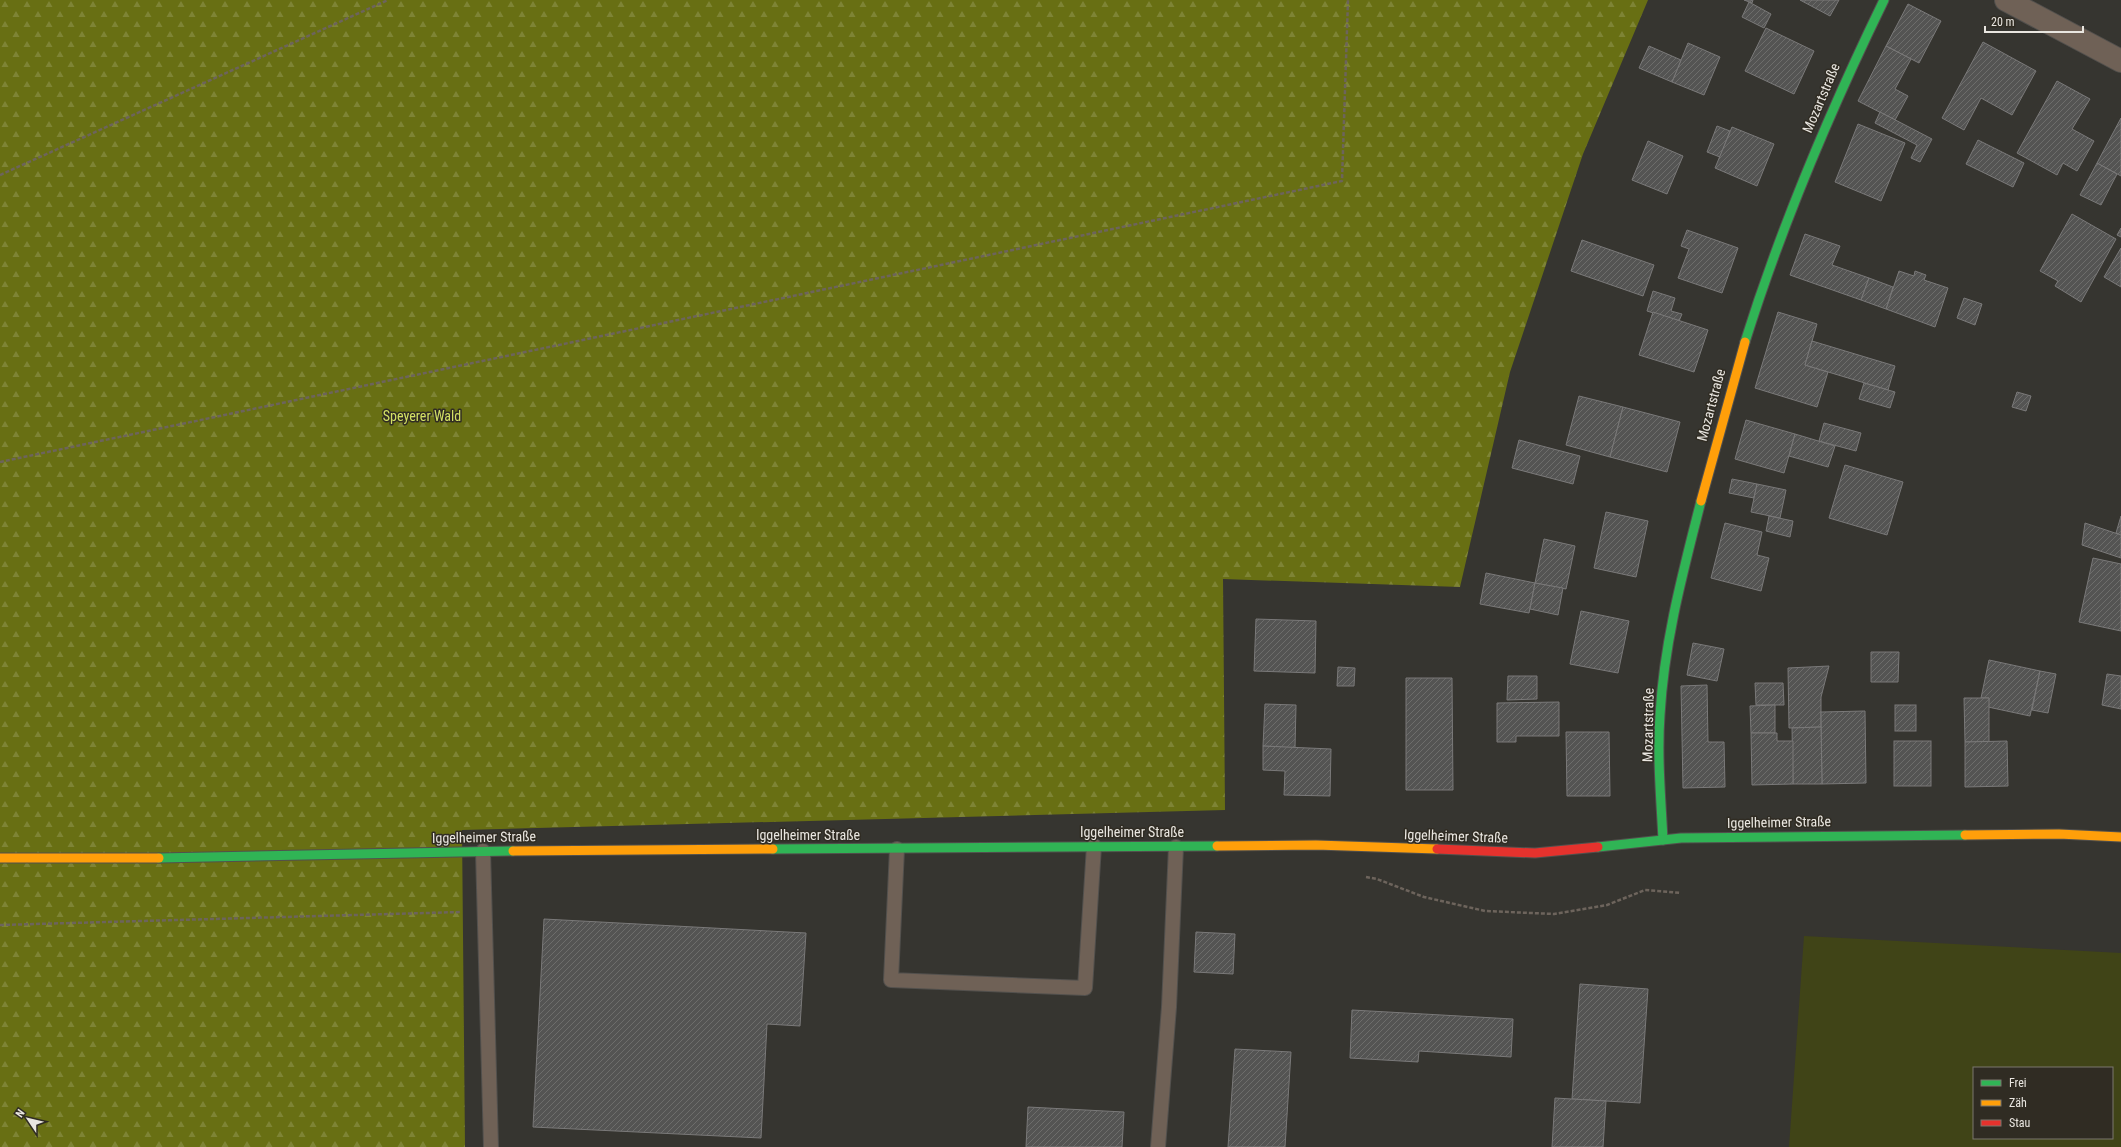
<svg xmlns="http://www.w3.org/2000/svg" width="2121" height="1147" viewBox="0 0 2121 1147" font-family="'Roboto Condensed',sans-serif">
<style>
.forest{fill:url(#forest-firs)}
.park{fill:#404417;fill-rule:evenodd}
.building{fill:url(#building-hatch);stroke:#7a7979}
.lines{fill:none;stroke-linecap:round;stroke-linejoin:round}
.lane-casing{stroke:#52504d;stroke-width:16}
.street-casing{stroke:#52504d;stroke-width:24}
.fast-casing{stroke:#52504d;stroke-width:11}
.slow-casing{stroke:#52504d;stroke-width:11}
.jam-casing{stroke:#52504d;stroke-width:11}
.path{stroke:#6d645c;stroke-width:2.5;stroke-dasharray:4 2;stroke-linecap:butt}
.lane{stroke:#6f6156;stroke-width:14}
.street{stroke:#6f6156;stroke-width:22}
.fast{stroke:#30b455;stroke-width:9}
.slow{stroke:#ff9f0a;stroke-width:9}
.jam{stroke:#e5322d;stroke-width:9}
.labels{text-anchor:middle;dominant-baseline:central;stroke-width:3;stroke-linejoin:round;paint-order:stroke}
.street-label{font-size:14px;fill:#e9e6e0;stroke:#302c23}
.park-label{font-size:14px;fill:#d3e064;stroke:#302c23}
</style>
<defs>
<pattern id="forest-firs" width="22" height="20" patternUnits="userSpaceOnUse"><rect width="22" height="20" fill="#686f13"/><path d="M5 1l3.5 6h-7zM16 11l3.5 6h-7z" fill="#7e8435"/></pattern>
<pattern id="building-hatch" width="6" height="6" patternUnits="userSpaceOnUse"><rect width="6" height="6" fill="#545453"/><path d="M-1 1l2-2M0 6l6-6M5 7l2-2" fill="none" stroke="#6d6d6b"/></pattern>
</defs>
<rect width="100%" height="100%" fill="#363530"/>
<polygon class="forest" points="0,0 1648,0 1583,154 1510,372 1460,587 1223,579 1225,810 462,830 465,1147 0,1147"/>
<path class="park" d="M1804,936L2121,953V1147H1789ZM1974,1068H2112V1138H1974Z"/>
<g class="building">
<polygon points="1744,0 1753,0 1752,3"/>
<polygon points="1800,0 1839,0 1830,16"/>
<polygon points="1749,2 1771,14 1764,28 1742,17"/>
<polygon points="1908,4 1941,21 1919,63 1886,46"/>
<polygon points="1766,28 1814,51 1794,94 1745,71"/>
<polygon points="1983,42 2036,71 2012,115 1981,98 1964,130 1942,118"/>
<polygon points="1688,43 1720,57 1704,95 1672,82"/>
<polygon points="1649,46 1681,60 1672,82 1639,68"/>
<polygon points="1886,46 1911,59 1895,89 1908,96 1895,120 1858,101"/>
<polygon points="2057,81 2090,99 2072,129 2094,141 2077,171 2063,163 2057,175 2017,153"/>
<polygon points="1880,112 1932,139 1920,162 1911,158 1917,145 1875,123"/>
<polygon points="2121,118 2121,176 2097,163"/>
<polygon points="1858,124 1905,143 1881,201 1835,182"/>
<polygon points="1717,126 1730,131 1720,157 1707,152"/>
<polygon points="1732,127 1774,144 1757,186 1715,168"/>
<polygon points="1978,140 2024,163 2013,187 1966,164"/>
<polygon points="1648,141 1683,156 1667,194 1632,180"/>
<polygon points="2097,163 2117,174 2101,205 2080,195"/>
<polygon points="2072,214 2116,239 2081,302 2055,286 2058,281 2040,271"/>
<polygon points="2121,228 2121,237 2117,235"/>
<polygon points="1687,230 1738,248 1722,293 1678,278 1689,249 1681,246"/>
<polygon points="1805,234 1840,246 1832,265 1869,278 1861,300 1790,275"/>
<polygon points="1582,240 1654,265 1643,296 1571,271"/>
<polygon points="2121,248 2121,287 2104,277"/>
<polygon points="1899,271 1914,276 1915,271 1926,275 1924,280 1948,288 1935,327 1886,309"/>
<polygon points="1869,278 1893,287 1886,309 1861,300"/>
<polygon points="1653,291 1675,298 1671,311 1682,314 1679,321 1647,311"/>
<polygon points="1964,298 1982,304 1975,325 1957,318"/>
<polygon points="1653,312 1708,330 1694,372 1639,355"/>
<polygon points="1778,312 1817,324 1805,365 1828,372 1817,407 1755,388"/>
<polygon points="1812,341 1895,366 1888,390 1805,365"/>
<polygon points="1864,383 1895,392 1890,408 1859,399"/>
<polygon points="2017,392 2031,396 2026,411 2012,407"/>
<polygon points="1579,396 1623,407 1610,457 1566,445"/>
<polygon points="1623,407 1680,422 1667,472 1610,457"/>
<polygon points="1746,420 1795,434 1784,473 1735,459"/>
<polygon points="1824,423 1861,433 1856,451 1819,441"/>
<polygon points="1795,434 1835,446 1828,467 1789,456"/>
<polygon points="1519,440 1580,456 1573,484 1512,468"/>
<polygon points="1845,465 1903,482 1887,535 1829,518"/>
<polygon points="1732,479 1757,484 1754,498 1729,493"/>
<polygon points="1757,484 1786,490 1780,518 1751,512"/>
<polygon points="1606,512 1648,521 1636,577 1594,568"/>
<polygon points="1769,516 1793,521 1790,537 1766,531"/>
<polygon points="2121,516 2121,535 2116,533"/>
<polygon points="1725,523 1762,532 1757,555 1769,558 1761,591 1711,578"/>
<polygon points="2085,523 2121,535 2121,558 2082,545"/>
<polygon points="1544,539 1575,546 1566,589 1535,583"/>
<polygon points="2093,558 2121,564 2121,631 2079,622"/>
<polygon points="1486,573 1535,583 1529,613 1480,604"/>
<polygon points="1535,583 1563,588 1558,615 1530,609"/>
<polygon points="1581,611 1629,621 1618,673 1570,664"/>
<polygon points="1256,619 1316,621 1315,673 1254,671"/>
<polygon points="1693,643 1724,649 1717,681 1687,675"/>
<polygon points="1871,652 1899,652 1898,682 1871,682"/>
<polygon points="1989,660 2040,671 2030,716 1988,707 1989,698 1981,698"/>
<polygon points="1829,666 1821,697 1821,727 1789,728 1788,668"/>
<polygon points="1338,667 1355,668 1354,686 1337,686"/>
<polygon points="2040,671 2056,674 2048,713 2032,710"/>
<polygon points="2107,674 2121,676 2121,709 2102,705"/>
<polygon points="1508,676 1537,676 1537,699 1507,700"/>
<polygon points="1406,678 1452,678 1453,790 1406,790"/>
<polygon points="1755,683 1783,683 1784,705 1756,705"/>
<polygon points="1707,685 1708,742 1724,742 1725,787 1683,788 1681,686"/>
<polygon points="1964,698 1989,698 1989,742 1965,742"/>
<polygon points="1559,702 1559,736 1516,736 1516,742 1497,742 1497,703"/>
<polygon points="1265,704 1296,705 1295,748 1263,746"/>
<polygon points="1775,705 1775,733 1751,733 1750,706"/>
<rect x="1895" y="705" width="21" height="26"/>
<polygon points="1865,711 1866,783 1822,784 1821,712"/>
<polygon points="1821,727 1822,784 1793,784 1792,728"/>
<polygon points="1566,732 1609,732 1610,796 1567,796"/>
<polygon points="1751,733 1777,733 1777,741 1793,741 1793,784 1752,785"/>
<rect x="1894" y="741" width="37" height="45"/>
<polygon points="2007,741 2008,786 1965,787 1965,742"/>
<polygon points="1263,746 1331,749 1330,796 1284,795 1285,771 1263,770"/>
<polygon points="544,919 806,933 800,1026 767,1024 761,1138 533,1127"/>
<polygon points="1196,932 1235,934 1233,974 1194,972"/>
<polygon points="1580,984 1648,989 1640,1103 1572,1099"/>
<polygon points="1352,1010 1513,1019 1511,1057 1419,1051 1418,1062 1350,1058"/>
<polygon points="1235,1049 1291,1052 1285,1147 1228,1147"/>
<polygon points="1555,1098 1606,1101 1603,1147 1552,1147"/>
<polygon points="1028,1107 1124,1112 1122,1147 1026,1147"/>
</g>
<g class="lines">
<g class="lane-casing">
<g id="lane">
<polyline points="897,849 891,980 1085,988 1094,846"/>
<polyline points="483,851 491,1147"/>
<polyline points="1158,1147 1169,1007 1176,847"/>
</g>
</g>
<g class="street-casing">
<polyline id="street" points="2006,0 2121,61"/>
</g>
<g class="fast-casing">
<g id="fast">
<path d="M1745,342C1782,224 1830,111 1884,0"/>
<path d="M1663,840C1661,799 1657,757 1660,715C1664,642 1683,572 1701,501"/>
<polyline points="1598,847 1681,838 1965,835"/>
<polyline points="773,849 1217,846"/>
<polyline points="159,858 513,851"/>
</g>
</g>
<g class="slow-casing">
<g id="slow">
<polyline points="1701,501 1745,342"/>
<polyline points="1965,835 2059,834 2121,837"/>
<polyline points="1217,846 1316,845 1437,849"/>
<polyline points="513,851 773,849"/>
<polyline points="0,858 159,858"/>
</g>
</g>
<g class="jam-casing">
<polyline id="jam" points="1437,849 1535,853 1598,847"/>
</g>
<g class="path">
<polyline points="0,175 388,0"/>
<polyline points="0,462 1342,181 1348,0"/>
<polyline points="1366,877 1377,879 1424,897 1485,911 1554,914 1607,905 1645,890 1681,893"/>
<polyline points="0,925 461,912"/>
</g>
<use href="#lane" class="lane"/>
<use href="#street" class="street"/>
<use href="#fast" class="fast"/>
<use href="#slow" class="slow"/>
<use href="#jam" class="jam"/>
</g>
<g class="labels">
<g class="street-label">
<text transform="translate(1821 98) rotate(-67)">Mozartstraße</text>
<text transform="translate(1711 405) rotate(-75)">Mozartstraße</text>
<text transform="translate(1648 725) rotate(-89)">Mozartstraße</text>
<text transform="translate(1779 822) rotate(-1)">Iggelheimer Straße</text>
<text x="1132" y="832">Iggelheimer Straße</text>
<text x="808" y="835">Iggelheimer Straße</text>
<text transform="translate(1456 836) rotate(2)">Iggelheimer Straße</text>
<text transform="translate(484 837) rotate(-1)">Iggelheimer Straße</text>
</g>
<g class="park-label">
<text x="422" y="416">Speyerer Wald</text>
</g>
</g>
<rect x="1973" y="1067" width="140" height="72" fill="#302c23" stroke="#7a766f"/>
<rect x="1981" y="1080" width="20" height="6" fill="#30b455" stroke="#7a766f"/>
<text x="2009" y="1087" font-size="12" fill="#e9e6e0">Frei</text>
<rect x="1981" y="1100" width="20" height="6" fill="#ff9f0a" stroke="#7a766f"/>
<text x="2009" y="1107" font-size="12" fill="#e9e6e0">Zäh</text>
<rect x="1981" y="1120" width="20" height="6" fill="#e5322d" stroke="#7a766f"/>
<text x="2009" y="1127" font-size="12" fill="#e9e6e0">Stau</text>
<g transform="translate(28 1119) rotate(305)" stroke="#302c23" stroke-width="3" paint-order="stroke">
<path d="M0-3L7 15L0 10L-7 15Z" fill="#e9e6e0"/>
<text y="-6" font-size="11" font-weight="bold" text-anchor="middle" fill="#e9e6e0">N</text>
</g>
<path d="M1985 26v6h98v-6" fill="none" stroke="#e9e6e0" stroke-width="2"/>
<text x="1991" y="26" font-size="12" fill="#e9e6e0" stroke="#302c23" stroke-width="3" paint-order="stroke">20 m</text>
</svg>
